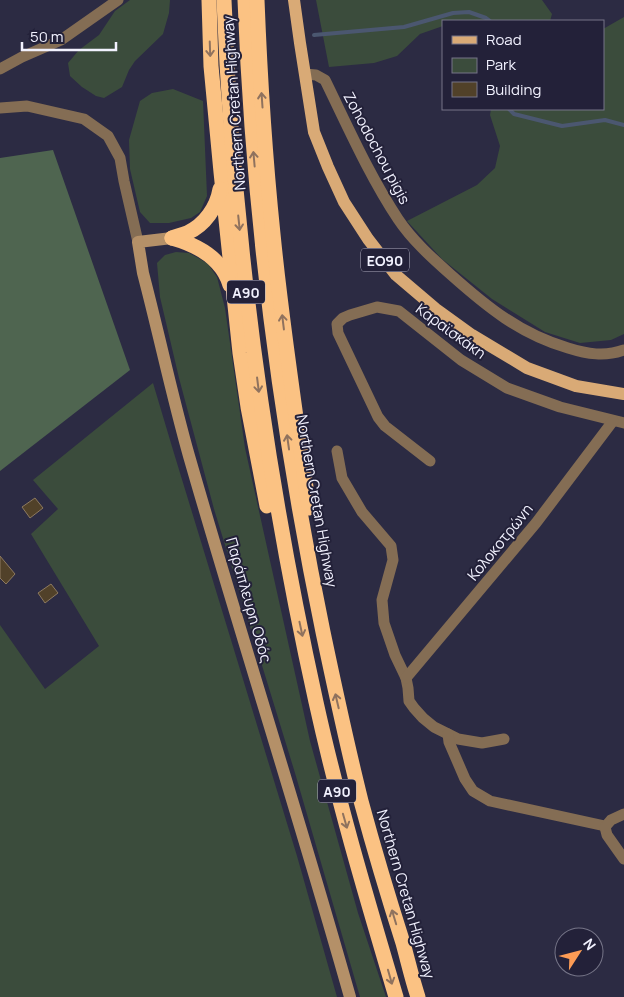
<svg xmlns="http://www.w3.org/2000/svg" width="624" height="997" viewBox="0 0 624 997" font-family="Manrope,sans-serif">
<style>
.green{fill:#3b4c3c}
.forest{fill:#4f6550}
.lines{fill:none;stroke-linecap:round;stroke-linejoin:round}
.stream{stroke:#4b5770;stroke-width:4}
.building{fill:#514129;stroke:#8d7a60}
.street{stroke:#846d54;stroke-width:11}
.secondary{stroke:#b49068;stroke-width:12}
.primary{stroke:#d9aa76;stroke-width:12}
.highway{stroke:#fbc283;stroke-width:15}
.oneway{stroke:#8f725e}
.labels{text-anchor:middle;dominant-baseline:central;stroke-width:4;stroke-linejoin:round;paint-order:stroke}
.shield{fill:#232139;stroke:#b4b3c4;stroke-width:1}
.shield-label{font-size:14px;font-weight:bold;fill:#f2f2ff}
.street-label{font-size:15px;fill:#f2f2ff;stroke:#232139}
</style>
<rect width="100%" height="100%" fill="#2c2b43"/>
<g class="green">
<polygon points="130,0 170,0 169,13 163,34 135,61 129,70 122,87 104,98 96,96 82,87 70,76 68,63 79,50 99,35 115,11"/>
<polygon points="316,0 542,0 552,14 550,21 443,21 443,26 420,34 397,56 374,63 329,67"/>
<polygon points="624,17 624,334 611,340 580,343 545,332 492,299 442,259 407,221 477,185 495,168 500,146 490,115 491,109 603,109 603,29"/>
<polygon points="173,89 203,101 207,196 200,212 191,218 169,223 150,223 140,212 130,169 129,140 140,101 152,93"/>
<polygon points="176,252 189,253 200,259 208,264 217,277 225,308 245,448 310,741 358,913 386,997 360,997 295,773 214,509 179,378 160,297 157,263 165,255"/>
<polygon points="153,383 173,450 297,856 337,997 0,997 0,625 45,689 99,646 31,534 58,509 33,480"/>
</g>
<polygon class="forest" points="53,150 130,370 0,471 0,158"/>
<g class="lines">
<g class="stream">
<polyline points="314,35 404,27 453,13 469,12 486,18 490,21"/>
<polyline points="509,109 514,114 562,126 605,120 624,125"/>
</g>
</g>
<g class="building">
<polygon points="35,498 43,508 30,518 22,507"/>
<polygon points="0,556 15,574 6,584 0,578"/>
<polygon points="51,584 58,593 45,603 38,593"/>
</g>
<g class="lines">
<g class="street">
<polyline points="0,69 22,57 61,40 118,0"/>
<path d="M305,74L316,75L325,80C348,127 369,175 398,219C412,240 431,257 450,274C487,307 520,334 568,348C587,354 605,357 624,350"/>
<polyline points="0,108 27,106 84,119 108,136 120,158 124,181 138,242"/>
<polyline points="337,451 342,478 362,512 391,546 393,560 382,600 384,623 395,655 406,678 408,688 409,701 414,708 423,718 434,727 458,739 482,743 504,739"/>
<polyline points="430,461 385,426 378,417 338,333 337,324 343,318 350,315 377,307 399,311 461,360 507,388 560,407 624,423"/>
<polyline points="406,678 536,523 613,421"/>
<polyline points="448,734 449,742 465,779 473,791 490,801 605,826"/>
<polyline points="624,814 611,820 605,827 607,835 624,859"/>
</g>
<path class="secondary" d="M172,238L138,242L143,273C159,334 172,396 189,456C241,637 299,816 350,997"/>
<polyline class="primary" points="294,0 300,43 314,132 328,167 344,202 368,239 396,275 436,309 472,335 527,368 576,386 624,394"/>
<g class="highway">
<polyline points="209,0 211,66 221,172 240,353 248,407 267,506"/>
<path d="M224,0C233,237 265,471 316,702C338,802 367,899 396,997"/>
<path d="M245,0C253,213 280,424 323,632C335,689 347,745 361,801C374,849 388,896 403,943C408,961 412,979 418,997"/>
<path d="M257,0C260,78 265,156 273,234C282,326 296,417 309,508"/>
<path d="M172,238C197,245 222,258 230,285"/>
<path d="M172,238C177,236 182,235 187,233C205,225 217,207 220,189"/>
</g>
</g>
<defs><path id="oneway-shaft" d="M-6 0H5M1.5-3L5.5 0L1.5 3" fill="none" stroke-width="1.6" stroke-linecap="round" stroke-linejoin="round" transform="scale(1.25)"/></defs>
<g class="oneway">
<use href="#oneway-shaft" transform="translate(210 49) rotate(88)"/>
<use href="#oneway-shaft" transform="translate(262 100) rotate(-94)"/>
<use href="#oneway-shaft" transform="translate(254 159) rotate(-95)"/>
<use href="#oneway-shaft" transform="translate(239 223) rotate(84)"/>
<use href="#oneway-shaft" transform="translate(283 322) rotate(-97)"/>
<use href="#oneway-shaft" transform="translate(258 385) rotate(83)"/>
<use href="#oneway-shaft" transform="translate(288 442) rotate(-98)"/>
<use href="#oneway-shaft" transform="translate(301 629) rotate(78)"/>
<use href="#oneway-shaft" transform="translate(337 701) rotate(-103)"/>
<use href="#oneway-shaft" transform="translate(345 821) rotate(74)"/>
<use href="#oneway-shaft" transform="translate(394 917) rotate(-107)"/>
<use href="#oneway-shaft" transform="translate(390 977) rotate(74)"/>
</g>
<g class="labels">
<g class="shield">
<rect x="361" y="248.5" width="48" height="23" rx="4"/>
<rect x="227" y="280.5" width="38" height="23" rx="4"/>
<rect x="318" y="779.5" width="38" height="23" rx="4"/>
</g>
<g class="shield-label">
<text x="385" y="260">ΕΟ90</text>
<text x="246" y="292">Α90</text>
<text x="337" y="791">Α90</text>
</g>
<g class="street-label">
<text transform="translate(234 103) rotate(-94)">Northern Cretan Highway</text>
<text transform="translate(377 148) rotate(62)">Zohodochou pigis</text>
<text transform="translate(451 331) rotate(36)">Καραϊσκάκη</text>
<text transform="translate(317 501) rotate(80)">Northern Cretan Highway</text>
<text transform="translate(500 542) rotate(-51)">Κολοκοτρώνη</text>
<text transform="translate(249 600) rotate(74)">Παράπλευρη Οδός</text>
<text transform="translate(406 894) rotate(74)">Northern Cretan Highway</text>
</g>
</g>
<rect x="442" y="20" width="162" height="90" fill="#232139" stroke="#767588"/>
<rect x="452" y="36" width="25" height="8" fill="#d9aa76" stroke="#767588"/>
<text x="486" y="45" font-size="15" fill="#f2f2ff">Road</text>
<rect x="452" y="58" width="25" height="15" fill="#3b4c3c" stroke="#767588"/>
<text x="486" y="70" font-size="15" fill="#f2f2ff">Park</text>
<rect x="452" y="82" width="25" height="15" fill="#514129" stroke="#767588"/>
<text x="486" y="95" font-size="15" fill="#f2f2ff">Building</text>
<g transform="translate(579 952) rotate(54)"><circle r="24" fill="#232139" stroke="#767588"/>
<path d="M0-4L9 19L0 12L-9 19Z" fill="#fd9c55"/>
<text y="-8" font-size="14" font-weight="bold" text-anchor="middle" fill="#f2f2ff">N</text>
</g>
<path d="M22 42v8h94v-8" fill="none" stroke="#f2f2ff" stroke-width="2.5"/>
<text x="30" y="42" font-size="15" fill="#f2f2ff" stroke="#232139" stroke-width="4" paint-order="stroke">50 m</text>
</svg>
